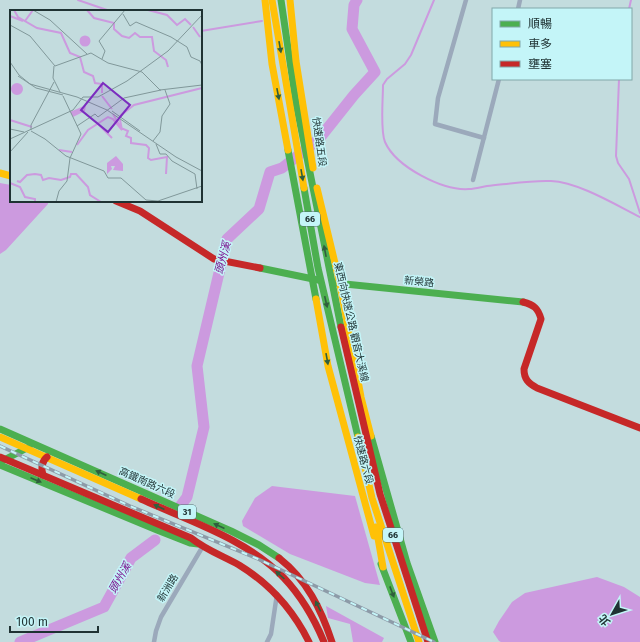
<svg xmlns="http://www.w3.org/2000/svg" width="640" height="642" viewBox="0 0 640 642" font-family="'Fira Sans','Noto Sans TC',sans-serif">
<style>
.water{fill:#cc9adf}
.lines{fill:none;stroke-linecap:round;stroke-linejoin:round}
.stream{stroke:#cc9adf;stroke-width:2}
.river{stroke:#cc9adf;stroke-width:11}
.street{stroke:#9ba9bb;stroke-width:4.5}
.fast{stroke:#4caf50;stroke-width:7}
.slow{stroke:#ffc107;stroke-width:7}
.jam{stroke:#c62828;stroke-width:7}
.rail-casing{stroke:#8d9ba8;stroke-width:3.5}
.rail{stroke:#c4f5f8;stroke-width:2;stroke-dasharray:6;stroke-linecap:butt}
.oneway{fill:#2f5e3d}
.labels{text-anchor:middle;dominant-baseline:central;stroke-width:3;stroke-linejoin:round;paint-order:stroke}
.shield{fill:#c4f5f8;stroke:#506c6e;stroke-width:1}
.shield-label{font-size:9px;font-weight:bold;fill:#1f3233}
.street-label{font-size:10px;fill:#1f3233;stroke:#c4f5f8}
.water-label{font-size:11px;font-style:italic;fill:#7c108e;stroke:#c4f5f8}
.inset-river{fill:none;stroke:#cc9adf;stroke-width:2}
.inset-road{fill:none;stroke:#81989a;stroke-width:1}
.view{fill:#7b2cbf;fill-opacity:0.15;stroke:#7b2cbf;stroke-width:2}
.inset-edge{fill:none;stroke:#1f3233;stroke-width:2}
</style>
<rect width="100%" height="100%" fill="#c3dcde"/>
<g class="water">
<polygon points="0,183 11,185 11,201 48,201 48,204 6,250 0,254"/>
<polygon points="272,486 355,496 380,585 365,583 290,554 243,526 242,521 255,498"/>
<polygon points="597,577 624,587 640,597 640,642 501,642 499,641 493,632 499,621 512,602 525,593"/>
<polygon points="326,606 384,638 382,642 353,642 350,624 328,618"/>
</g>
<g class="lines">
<g class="stream">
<polyline points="78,0 110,11"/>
<path d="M434,0L411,55L405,64L387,79L383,85C383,100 380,130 385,142C396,167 443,191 469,189C475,189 481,187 487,186C507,184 532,180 551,181C578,182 616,205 640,217"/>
<polyline points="629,9 631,0"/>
<polyline points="201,31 262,21"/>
<polyline points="619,79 616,156 618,163 629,179 640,213"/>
</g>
<g class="river">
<polyline points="181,505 187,497 204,427 197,366 227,239 259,209 270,172 282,168 319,139 354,95 375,72 352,29 354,5 357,0"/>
<polyline points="20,642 104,607 131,558 155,540"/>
</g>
<g class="street">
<polyline points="466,0 438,98 435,124 484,138"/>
<polyline points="518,9 520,0"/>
<polyline points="473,180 499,79"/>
<polyline points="154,642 156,631 161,617 203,546"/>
<polyline points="267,642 271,634 277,594"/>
</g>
<g class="fast">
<polyline points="281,0 296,103 341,327"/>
<polyline points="288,150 316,299"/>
<polyline points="304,188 318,268 358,437"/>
<polyline points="260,268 318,280"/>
<polyline points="335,283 523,302"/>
<polyline points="0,429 231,531 259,545 279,558"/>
<polyline points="371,436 407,563 435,642"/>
<polyline points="2,461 29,447"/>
<polyline points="0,465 157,530 190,543 198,544"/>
<polyline points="381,564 411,642"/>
</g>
<g class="slow">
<polyline points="265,0 272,64 288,150"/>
<polyline points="272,0 304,188"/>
<polyline points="290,0 296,61 313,168"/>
<polyline points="0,173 11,176"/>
<polyline points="317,188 340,284 361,397 371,436"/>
<polyline points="316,299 328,366 374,536"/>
<polyline points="0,437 141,499"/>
<polyline points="358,437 372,498 419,642"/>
<polyline points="376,527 383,567"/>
</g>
<g class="jam">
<polyline points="116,201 140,211 214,259 260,268"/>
<path d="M523,302C534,305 538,308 541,319L524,369C524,379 528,383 537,388L640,428"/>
<polyline points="341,327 380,494 428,642"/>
<path d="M0,457L191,538C206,550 223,556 239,565C270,584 293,610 309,642"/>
<path d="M43,475C41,468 41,462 47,457"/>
<path d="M141,499C189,521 247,539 284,578C302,597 314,618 324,642"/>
<path d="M279,558C307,580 321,609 332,642"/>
</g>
<g class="rail-casing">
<polyline id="rail" points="0,446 130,506 258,559 434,642"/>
</g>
<use href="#rail" class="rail"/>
</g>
<defs><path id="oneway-solid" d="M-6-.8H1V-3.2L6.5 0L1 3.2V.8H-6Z"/></defs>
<g class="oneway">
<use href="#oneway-solid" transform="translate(280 47) rotate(80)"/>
<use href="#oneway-solid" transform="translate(278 94) rotate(79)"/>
<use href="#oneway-solid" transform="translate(302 175) rotate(80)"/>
<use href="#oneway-solid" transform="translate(325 251) rotate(-101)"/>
<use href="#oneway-solid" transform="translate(326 302) rotate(77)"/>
<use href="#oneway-solid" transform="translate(327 359) rotate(80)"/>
<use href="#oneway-solid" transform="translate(101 473) rotate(-155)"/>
<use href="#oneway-solid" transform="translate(36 480) rotate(23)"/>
<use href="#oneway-solid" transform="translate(159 507) rotate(-155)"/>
<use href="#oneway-solid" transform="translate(219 526) rotate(-156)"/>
<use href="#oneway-solid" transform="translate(280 575) rotate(-138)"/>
<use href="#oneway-solid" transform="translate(392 592) rotate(69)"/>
<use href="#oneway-solid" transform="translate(318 606) rotate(-117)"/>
</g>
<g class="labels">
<g class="shield">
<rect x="300" y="212" width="20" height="14" rx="3"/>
<rect x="178" y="505" width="18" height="14" rx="3"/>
<rect x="383" y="528" width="20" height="14" rx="3"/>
</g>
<g class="shield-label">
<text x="310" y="219">66</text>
<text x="187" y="512">31</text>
<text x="393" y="535">66</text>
</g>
<g class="street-label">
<text transform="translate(319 142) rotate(82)">快速路五段</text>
<text transform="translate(419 282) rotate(6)">新榮路</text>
<text transform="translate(351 322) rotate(77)">東西向快速公路 觀音大溪線</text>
<text transform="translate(363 460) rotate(75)">快速路六段</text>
<text transform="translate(147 483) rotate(24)">高鐵南路六段</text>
<text transform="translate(168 588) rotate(-59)">新洲路</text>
</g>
<g class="water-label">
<text transform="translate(223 258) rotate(-75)">頭州溪</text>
<text transform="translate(120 578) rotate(-60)">頭州溪</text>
</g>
</g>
<g transform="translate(10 10)">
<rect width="192" height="192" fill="#c3dcde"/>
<path d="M69.5 31a5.5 5.5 0 1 1 11 0a5.5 5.5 0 1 1-11 0ZM1 79a6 6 0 1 1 12 0a6 6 0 1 1-12 0ZM76,95L75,101L63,107L60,102ZM106,146L113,154V161L103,160L105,156H101L102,159L97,164V153Z" fill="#cc9adf"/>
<path class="inset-river" d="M4,0L8,7L27,18L51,23L60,43L70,47L74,62L83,66L85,73L92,74V83M77,0L84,8L104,13V19L112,26L119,28L125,23L130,27H142L144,41L156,50L158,57M138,0L157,5L167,15L175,9L181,15M0,6L13,11M15,11L23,0M183,17L190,27M92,86L102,99M103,104L111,118L118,121L116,126L121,128V133L136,135L139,138L138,148L141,150L157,147L156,164M110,106L124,95L192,78M0,110L22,117M89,115L102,128M67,135L78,120L98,107L103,109L112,120L110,110M49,140L62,142M7,171L10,172L17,165L25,164L31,165L33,170L39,168L51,170L60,167L61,164H66L78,177L80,185L91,192M0,173L10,177L15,187L25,189V192"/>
<path class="inset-road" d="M23,0L40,10L77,44M113,4L120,16L126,12L161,27L177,37L181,47L190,51L192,55M0,15L20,26L45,56L81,43L98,53L132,62L150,80L192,75M92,49L95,41L89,31L115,0M0,52L9,65L20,74L67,87L97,100L166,147L192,161M44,56L43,68L50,82M8,66L26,78L53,85M102,101L130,121M67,116L85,104L88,107L114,88L151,80M0,119L14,122M21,120V115L44,72M21,121L35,129L56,146L94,161L98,168H111L136,190L148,191M0,129L63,100L73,87H88L117,71L158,41L192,5M143,131L150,122L152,106L160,94L155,80M146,134L150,144H156L162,151L185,164L187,179M0,142L18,122M148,191L192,176M46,192L49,181L57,171L60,148L71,124L53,86"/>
<path class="view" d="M93,73L120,95L98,122L71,100Z"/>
<rect width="192" height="192" class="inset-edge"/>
</g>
<rect x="492" y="8" width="140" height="72" fill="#c4f5f8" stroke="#82a7a9"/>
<rect x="500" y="21" width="20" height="6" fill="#4caf50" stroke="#82a7a9"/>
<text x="528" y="28" font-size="12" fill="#1f3233">順暢</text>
<rect x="500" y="41" width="20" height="6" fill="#ffc107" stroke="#82a7a9"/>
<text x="528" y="48" font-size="12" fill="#1f3233">車多</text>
<rect x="500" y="61" width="20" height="6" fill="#c62828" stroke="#82a7a9"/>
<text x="528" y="68" font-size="12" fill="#1f3233">壅塞</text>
<g transform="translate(612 614) rotate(231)" stroke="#c4f5f8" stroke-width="3" paint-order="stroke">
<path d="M0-3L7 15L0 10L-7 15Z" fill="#1f3233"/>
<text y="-6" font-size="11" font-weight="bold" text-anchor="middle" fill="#1f3233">北</text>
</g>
<path d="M10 626v6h88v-6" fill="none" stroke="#1f3233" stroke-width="2"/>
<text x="16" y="626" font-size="12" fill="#1f3233" stroke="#c4f5f8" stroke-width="3" paint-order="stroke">100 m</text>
</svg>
